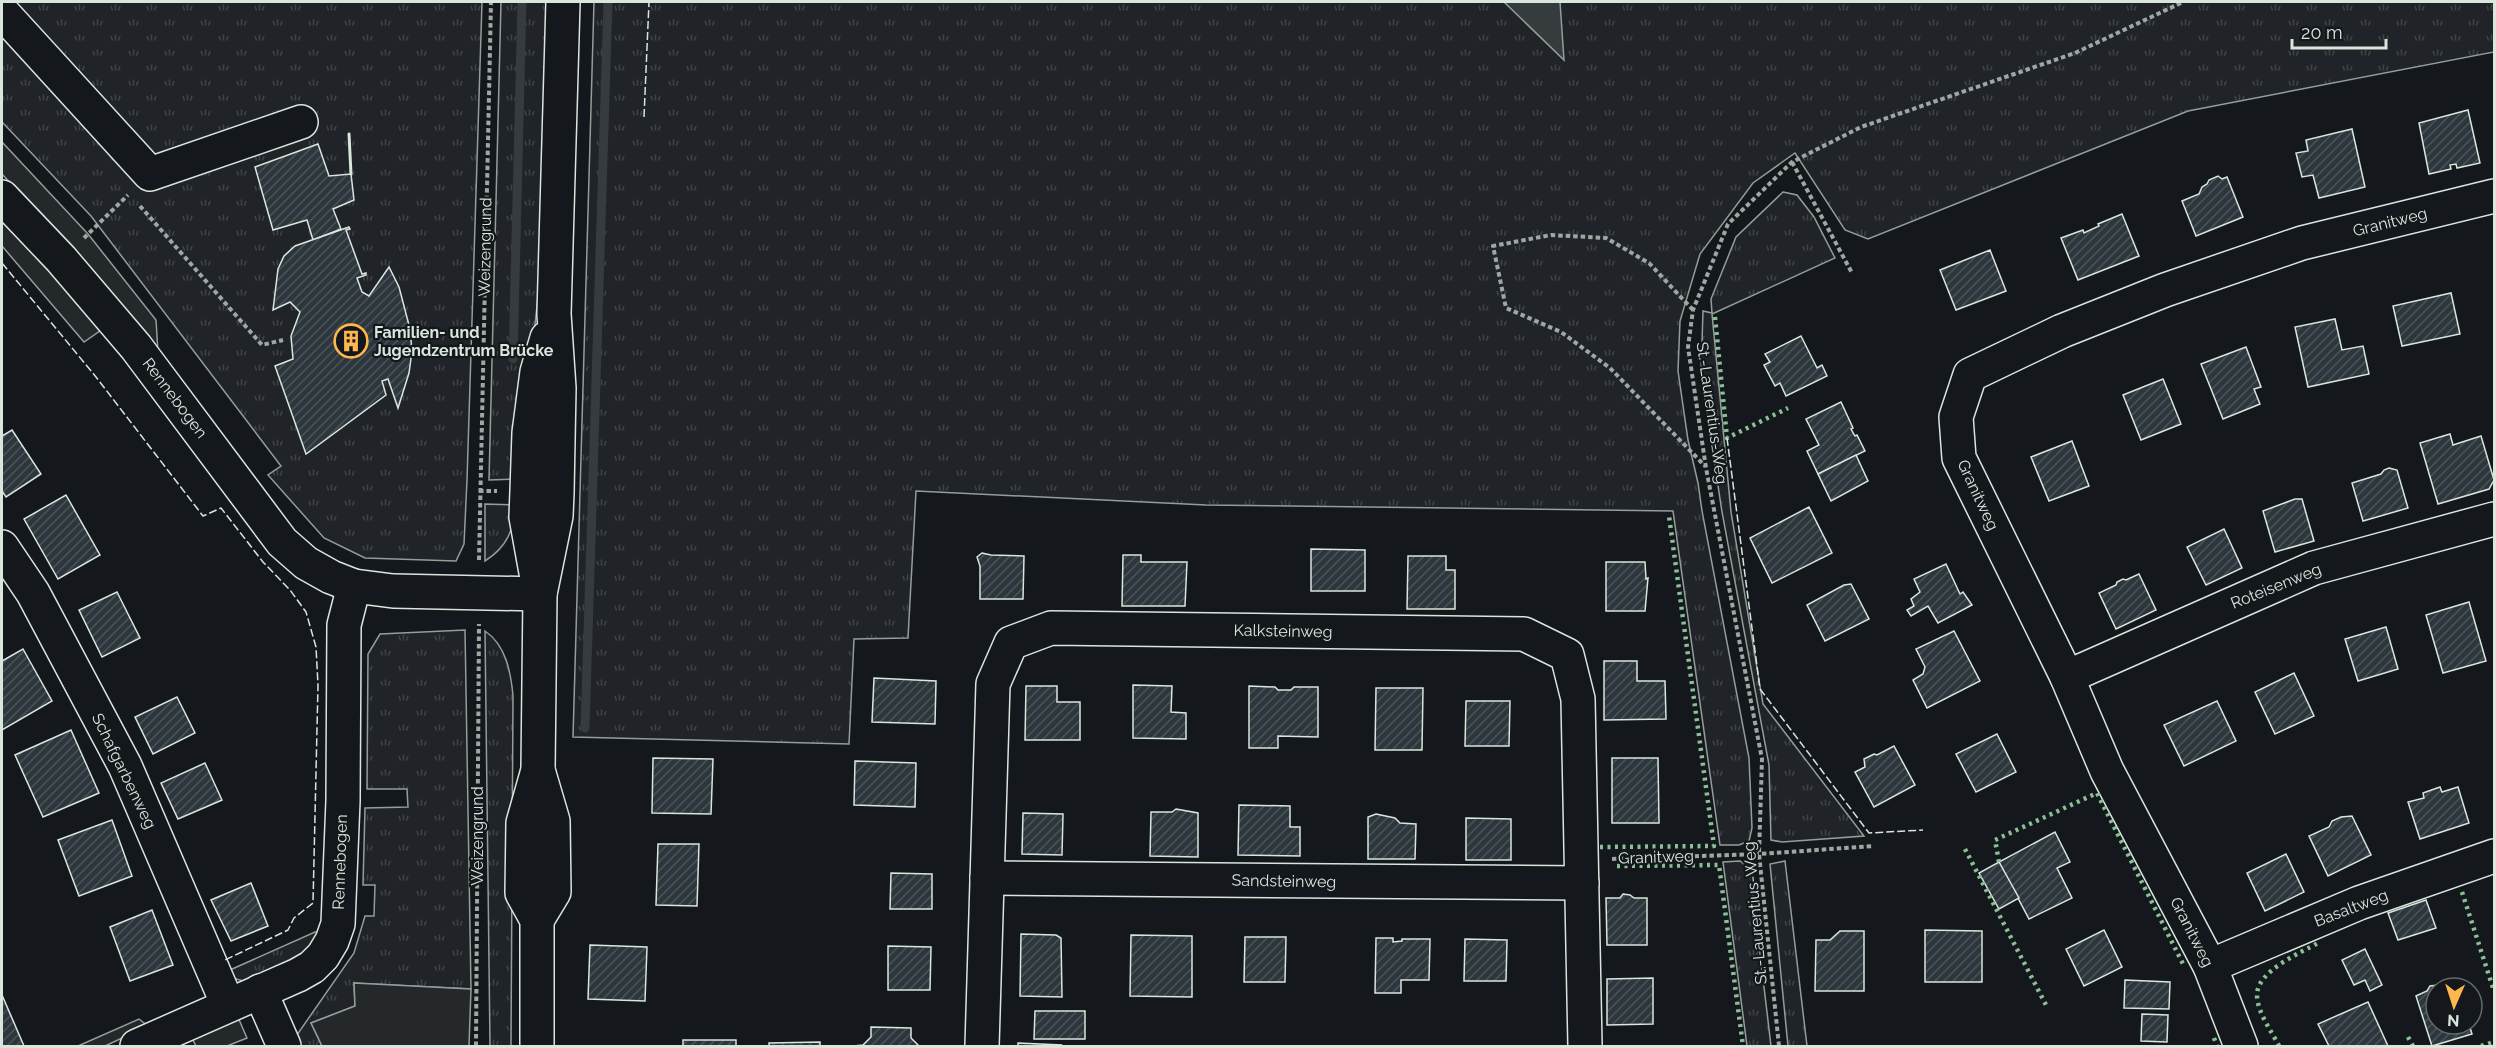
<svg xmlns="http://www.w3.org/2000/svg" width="2496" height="1048" viewBox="0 0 2496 1048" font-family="Raleway,sans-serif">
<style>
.grass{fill:url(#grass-tufts);stroke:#939e99;stroke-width:1.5}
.parking{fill:#24282b;stroke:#939e99;stroke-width:1.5}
.water{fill:#363b3e;stroke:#939e99;stroke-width:1.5}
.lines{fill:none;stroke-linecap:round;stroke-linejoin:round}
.stream{stroke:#363b3e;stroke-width:9}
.building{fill:url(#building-hatch);stroke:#d8e6dc;stroke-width:1.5}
.minor-casing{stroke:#d8e6dc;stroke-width:36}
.major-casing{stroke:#d8e6dc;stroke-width:36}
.path{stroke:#9da8a2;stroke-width:4;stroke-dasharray:4.5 3;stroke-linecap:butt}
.minor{stroke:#14181c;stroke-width:33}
.major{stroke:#14181c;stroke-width:33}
.hedge{stroke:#8ac095;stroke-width:4.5;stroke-dasharray:3 4.5;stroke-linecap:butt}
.fence{stroke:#d8e6dc;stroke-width:1.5;stroke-dasharray:8 3;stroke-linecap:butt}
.wall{stroke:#d8e6dc;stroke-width:3}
.labels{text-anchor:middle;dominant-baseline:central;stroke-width:4.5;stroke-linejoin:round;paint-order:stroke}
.street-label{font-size:16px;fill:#d8e6dc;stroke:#14181c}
.poi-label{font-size:16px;font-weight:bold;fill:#d8e6dc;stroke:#14181c;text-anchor:start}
</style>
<defs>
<pattern id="grass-tufts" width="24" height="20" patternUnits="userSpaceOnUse" patternTransform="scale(1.5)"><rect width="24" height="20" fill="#202428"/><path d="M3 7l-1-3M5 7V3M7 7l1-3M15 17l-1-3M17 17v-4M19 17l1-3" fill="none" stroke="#404447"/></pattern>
<pattern id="building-hatch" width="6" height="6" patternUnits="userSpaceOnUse" patternTransform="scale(1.5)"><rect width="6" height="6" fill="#2c363c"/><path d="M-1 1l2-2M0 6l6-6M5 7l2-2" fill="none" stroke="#4a5358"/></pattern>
</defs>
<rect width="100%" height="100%" fill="#14181c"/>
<g class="grass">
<polygon points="2,2 482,2 467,480 464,544 456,561 365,558 324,538 268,475 281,466 91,216 2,122"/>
<polygon points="501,2 547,2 539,288 518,479 489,480"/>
<polygon points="594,2 2494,2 2494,52 2188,111 1868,239 1845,230 1795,153 1753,183 1700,254 1680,321 1678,371 1688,440 1698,483 1702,511 1749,758 1752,828 1749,841 1739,845 1720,845 1673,511 1206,505 916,491 908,638 854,639 849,744 573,737"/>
<polygon points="1783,192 1797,195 1814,217 1835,258 1712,314 1731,512 1763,704 1864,836 1782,842 1771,840 1769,765 1722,512 1701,373 1703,311 1712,313 1711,299 1736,237"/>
<path d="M485,504L515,505C514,530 507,547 485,561Z"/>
<polygon points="465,630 471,989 354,983 355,1006 311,1023 322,1046 294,1046 292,1042 354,953 365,916 374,916 375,885 363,885 365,808 408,807 407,789 367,789 368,654 380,634"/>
<path d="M485,631C506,645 511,673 513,696L511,1046H490Z"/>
<polygon points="1740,861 1750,869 1771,1046 1747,1046 1723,862"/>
<polygon points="1785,861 1807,1046 1788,1046 1770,864"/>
<path d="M315,932H320C305,960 273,969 246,982L233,978L230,970Z"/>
</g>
<g class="parking">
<polygon points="2,142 88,234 156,320 158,352 71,249 2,174"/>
<polygon points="2,213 104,328 84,342 2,246"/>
<polygon points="354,983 471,989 469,1046 322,1046 311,1023 355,1006"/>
<polygon points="237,1015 247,1038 227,1046 196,1046 191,1036"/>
<polygon points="139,1019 148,1026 105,1046 78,1046"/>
</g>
<polygon class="water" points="1504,2 1560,2 1564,60"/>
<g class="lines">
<g class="stream">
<polyline points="513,359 522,2"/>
<polyline points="585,728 608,2"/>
</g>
</g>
<g class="building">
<polygon points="2468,110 2480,163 2457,168 2456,164 2450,165 2451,169 2429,174 2419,123"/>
<polygon points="2352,129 2365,187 2319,198 2313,175 2302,177 2296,153 2308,151 2306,140"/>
<polygon points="318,144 329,176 351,174 354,200 333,209 341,229 313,240 307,220 273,230 255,167"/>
<polygon points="2218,176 2222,179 2227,177 2243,217 2196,236 2182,201 2199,194 2202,187 2207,184 2209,180"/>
<polygon points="2122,214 2139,256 2078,280 2061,238 2083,230 2084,233 2099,226 2098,224"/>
<polygon points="349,227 350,229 346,230 362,274 366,273 366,275 357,278 362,292 369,296 389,267 399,287 410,329 412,351 409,373 398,408 388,379 382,381 386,395 306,454 275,366 293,359 291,336 300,312 290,302 273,310 278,269 284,256 295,246"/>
<polygon points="1990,250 2006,291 1956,310 1940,270"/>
<polygon points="2451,293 2460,334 2402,346 2393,306"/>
<polygon points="2335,319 2342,350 2363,346 2369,374 2308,387 2295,327"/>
<polygon points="1801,336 1817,368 1822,365 1827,376 1786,396 1780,383 1775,386 1764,365 1770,362 1765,354"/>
<polygon points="2246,347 2261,387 2254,389 2260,404 2223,419 2201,364"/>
<polygon points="2163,379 2181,424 2141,440 2123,395"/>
<polygon points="1841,402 1853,428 1851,429 1855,436 1857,435 1865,451 1818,474 1807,451 1819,445 1806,419"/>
<polygon points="12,430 41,474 6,497 2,491 2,436"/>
<polygon points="2450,434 2453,445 2481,436 2494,480 2489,489 2438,504 2420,443"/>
<polygon points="2072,441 2089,486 2049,501 2031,457"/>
<polygon points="1856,455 1868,481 1831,501 1818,474"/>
<polygon points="2389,468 2397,470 2408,508 2363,521 2352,483 2381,474 2384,470"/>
<polygon points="66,495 100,555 58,579 24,519"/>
<polygon points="2295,499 2302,499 2314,541 2275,552 2263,511"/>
<polygon points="1809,507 1832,553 1772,583 1750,538"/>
<polygon points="2224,529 2242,568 2206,585 2187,547"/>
<polygon points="1311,549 1365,550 1365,591 1311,591"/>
<polygon points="982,553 991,555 1024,556 1023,599 980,599 980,566 977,557"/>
<polygon points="1123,555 1141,555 1141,562 1187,562 1185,606 1122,606"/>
<polygon points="1408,556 1446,556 1446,570 1455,570 1455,609 1407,609"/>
<polygon points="1606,562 1645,562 1646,579 1648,578 1645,611 1606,611"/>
<polygon points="1946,564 1960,594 1963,592 1972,605 1938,623 1928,606 1911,616 1907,610 1914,606 1911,599 1920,592 1914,579"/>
<polygon points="2139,574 2156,610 2116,629 2099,593 2116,585 2117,582 2123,579 2126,580"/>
<polygon points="1851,584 1869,619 1825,641 1807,605 1844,585"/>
<polygon points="117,592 140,638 102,657 79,610"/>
<polygon points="2469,602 2486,661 2443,673 2426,615"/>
<polygon points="2386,627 2398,669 2358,681 2345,639"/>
<polygon points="1954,631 1980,681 1927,708 1913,680 1923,674 1925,667 1916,649"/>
<polygon points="23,649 52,701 2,730 2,661"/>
<polygon points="1604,661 1637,661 1637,681 1665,681 1666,719 1604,720"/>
<polygon points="2294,673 2314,716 2275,734 2255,692"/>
<polygon points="874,678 936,681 935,724 872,722"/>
<polygon points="1133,685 1172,686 1171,712 1186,713 1186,739 1133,738"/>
<polygon points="1026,686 1057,686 1057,702 1080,702 1080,740 1025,740"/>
<polygon points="1249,686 1275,687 1278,690 1291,690 1294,687 1318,687 1318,737 1278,736 1278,748 1249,748"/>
<polygon points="1376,688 1423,688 1422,750 1375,750"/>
<polygon points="177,697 195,733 153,754 135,717"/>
<polygon points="1466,701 1510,701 1509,746 1465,746"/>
<polygon points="2217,701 2236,741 2184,766 2164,725"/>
<polygon points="71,730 99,793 43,817 15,755"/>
<polygon points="1997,734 2016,772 1976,792 1956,754"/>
<polygon points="1894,746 1915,785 1874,807 1855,772 1865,767 1864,759 1874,754 1877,755"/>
<polygon points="653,758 713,759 711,814 652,813"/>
<polygon points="1612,758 1658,758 1659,823 1612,823"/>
<polygon points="855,761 916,763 915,807 854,805"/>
<polygon points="205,763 222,800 178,819 161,783"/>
<polygon points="2440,787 2442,792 2458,787 2469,823 2420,839 2408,802 2424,798 2423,793"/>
<polygon points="1239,805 1290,806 1290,827 1300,827 1300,856 1238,855"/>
<polygon points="1176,809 1198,813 1198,857 1150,856 1151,812 1172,812"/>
<polygon points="1023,813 1063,814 1062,855 1022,854"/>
<polygon points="1376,814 1395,818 1400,823 1416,824 1415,859 1368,859 1368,817"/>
<polygon points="2352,816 2371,855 2328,876 2309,836 2329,827 2332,821 2341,817"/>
<polygon points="1466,818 1511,819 1511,860 1466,860"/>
<polygon points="112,820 132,876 79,896 58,840"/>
<polygon points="2055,832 2070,862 2057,868 2072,898 2029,919 1999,862"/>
<polygon points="658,844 699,844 697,906 656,905"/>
<polygon points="2286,854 2304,892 2265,911 2247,873"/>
<polygon points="1999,862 2019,898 1999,909 1979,873"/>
<polygon points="891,873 932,874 932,909 890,909"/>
<polygon points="251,883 268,926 231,941 211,900"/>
<polygon points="1623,894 1630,895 1634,898 1647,898 1647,945 1607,945 1606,898 1620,898"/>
<polygon points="2426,900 2436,928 2398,940 2388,913"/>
<polygon points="152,910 173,965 130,981 110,927"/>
<polygon points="1925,930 1982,931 1982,982 1925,982"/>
<polygon points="2104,930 2122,967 2084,986 2066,949"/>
<polygon points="1840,931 1864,931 1864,991 1815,991 1816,940 1830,940"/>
<polygon points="1021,934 1056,935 1061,938 1062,997 1020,996"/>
<polygon points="1131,935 1192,936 1192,997 1130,996"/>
<polygon points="1245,937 1286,937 1285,982 1244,982"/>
<polygon points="1376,938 1393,938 1393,942 1402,941 1402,939 1430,939 1429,980 1401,980 1401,993 1375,993"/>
<polygon points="1465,939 1507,940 1506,981 1464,981"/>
<polygon points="590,945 647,947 645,1001 588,999"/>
<polygon points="888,946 931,947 930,990 888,990"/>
<polygon points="2365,949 2382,985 2370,991 2365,980 2354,985 2342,960"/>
<polygon points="1653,978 1653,1024 1607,1025 1607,979"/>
<polygon points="2125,980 2170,982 2169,1009 2124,1008"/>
<polygon points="2456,983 2458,988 2436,988 2436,1024 2469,1024 2472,1034 2432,1046 2416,996 2427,991 2430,986"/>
<polygon points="2,995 24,1046 2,1046"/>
<polygon points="2368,1002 2388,1046 2329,1046 2318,1024"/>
<polygon points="1035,1011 1085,1011 1085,1039 1034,1039"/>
<polygon points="2142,1014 2168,1015 2167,1042 2141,1041"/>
<polygon points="871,1027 911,1028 911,1038 919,1046 853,1046 863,1045 871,1037"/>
<rect x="683" y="1040" width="53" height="6"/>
<polygon points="820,1042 820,1046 769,1046 769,1043"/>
<polygon points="1018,1043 1061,1045 1060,1046 1018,1046"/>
</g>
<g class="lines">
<g class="minor-casing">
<g id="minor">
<polyline points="2,12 150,174 301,122"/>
<polyline points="2,197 61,259 136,347 282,542 306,563 331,577 354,586 393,591 540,594"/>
<polyline points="2,547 33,593 125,766 228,1005"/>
<polyline points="2067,677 2314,568 2494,519"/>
<polyline points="987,878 1582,883"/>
<polyline points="2210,966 2359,903 2494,856"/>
<polyline points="260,991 284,1046"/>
<polyline points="137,1046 298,975 312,967 323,956 332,941 338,924 343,801 344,625 354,586"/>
<polyline points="982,1046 993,684 1011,643 1051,628 1524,634 1567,655 1578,699 1585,1046"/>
<polyline points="2241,1046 2210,966 2107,771 2067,677 1959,458 1956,417 1970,375 2062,331 2165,290 2302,243 2494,196"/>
</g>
</g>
<g class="major-casing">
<g id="major">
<polyline points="537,578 526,517 527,491 529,433 537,372 547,338"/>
<polyline points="537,920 554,892 553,821 538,770"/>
<polyline points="537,1046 537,920 522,893 523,823 538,770 540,594 556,516 557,493 559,388 554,314 563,2"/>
</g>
</g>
<g class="path">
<polyline points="1792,162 1852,273"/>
<polyline points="140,206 262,345 283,340"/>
<polyline points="84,238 128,195"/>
<polyline points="1693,310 1649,263 1606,238 1551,235 1493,246 1506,308 1561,332 1610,368 1705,466"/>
<polyline points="479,491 497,491"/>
<polyline points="479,560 491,2"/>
<polyline points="1612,859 1759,854 1874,846"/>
<polyline points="476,1046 479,624"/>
<polyline points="1779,1046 1759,854 1762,759 1706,468 1688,347 1693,310 1728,224 1792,162 1861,127 2075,53 2183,2"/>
</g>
<use href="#minor" class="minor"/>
<use href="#major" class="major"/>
<g class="hedge">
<polyline points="1715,317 1727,438 1788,408"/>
<polyline points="1600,847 1714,846 1669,516"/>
<polyline points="1965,849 2046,1005"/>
<polyline points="1999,862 1995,840 2097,793 2183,964"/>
<polyline points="1617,866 1719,865 1743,1046"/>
<polyline points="2462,892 2494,991"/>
<polyline points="2408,1037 2413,1046"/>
<polyline points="2214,1038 2217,1046"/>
<path d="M2279,1046C2272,1032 2257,1012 2257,995C2257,971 2300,953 2318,943"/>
<polyline points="2481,1046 2494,1042"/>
</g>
<g class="fence">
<polyline points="644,117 649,2"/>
<polyline points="2,263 96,377 203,516 221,508 263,562 290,590 306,612 316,647 318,685 313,903 294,918 288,930 225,960"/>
<polyline points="1727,438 1760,689 1869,833 1923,830"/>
</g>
<polyline class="wall" points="349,134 351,174"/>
</g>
<defs>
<g id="building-ring" transform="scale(1.725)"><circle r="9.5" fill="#14181c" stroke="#ffb74d" stroke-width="1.5"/><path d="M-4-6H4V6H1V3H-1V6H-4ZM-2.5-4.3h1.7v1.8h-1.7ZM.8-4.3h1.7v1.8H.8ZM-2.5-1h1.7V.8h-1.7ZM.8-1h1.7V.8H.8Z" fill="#ffb74d"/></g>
</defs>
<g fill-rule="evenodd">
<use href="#building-ring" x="351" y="341"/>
</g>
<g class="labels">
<g class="street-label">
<text transform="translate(2390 222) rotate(-14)">Granitweg</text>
<text transform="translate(485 247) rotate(-89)">Weizengrund</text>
<text transform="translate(175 398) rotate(53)">Rennebogen</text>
<text transform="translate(1712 413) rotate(82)">St.-Laurentius-Weg</text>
<text transform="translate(1978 495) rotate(65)">Granitweg</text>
<text transform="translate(2276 586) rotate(-22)">Roteisenweg</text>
<text transform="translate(1283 631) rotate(1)">Kalksteinweg</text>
<text transform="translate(124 771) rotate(64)">Schafgarbenweg</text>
<text transform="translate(477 836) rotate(-90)">Weizengrund</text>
<text transform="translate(1656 857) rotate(-2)">Granitweg</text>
<text transform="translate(340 862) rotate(-88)">Rennebogen</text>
<text transform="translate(1284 881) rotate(1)">Sandsteinweg</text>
<text transform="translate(2351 908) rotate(-21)">Basaltweg</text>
<text transform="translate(1755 913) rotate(-95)">St.-Laurentius-Weg</text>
<text transform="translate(2192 932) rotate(63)">Granitweg</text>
</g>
<g class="poi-label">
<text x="374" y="332">Familien- und<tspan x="374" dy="18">Jugendzentrum Brücke</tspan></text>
</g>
</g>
<rect width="2496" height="1048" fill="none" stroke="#d8e6dc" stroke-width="6"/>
<g transform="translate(2454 1006) rotate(183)"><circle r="28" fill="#14181c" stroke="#626a69" stroke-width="1.5"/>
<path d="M0-4.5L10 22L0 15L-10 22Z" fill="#ffb74d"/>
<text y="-9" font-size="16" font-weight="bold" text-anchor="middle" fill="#d8e6dc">N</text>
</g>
<path d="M2292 39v9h94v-9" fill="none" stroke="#d8e6dc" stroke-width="3"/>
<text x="2301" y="39" font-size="18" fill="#d8e6dc" stroke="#14181c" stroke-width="4.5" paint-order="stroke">20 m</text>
</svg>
